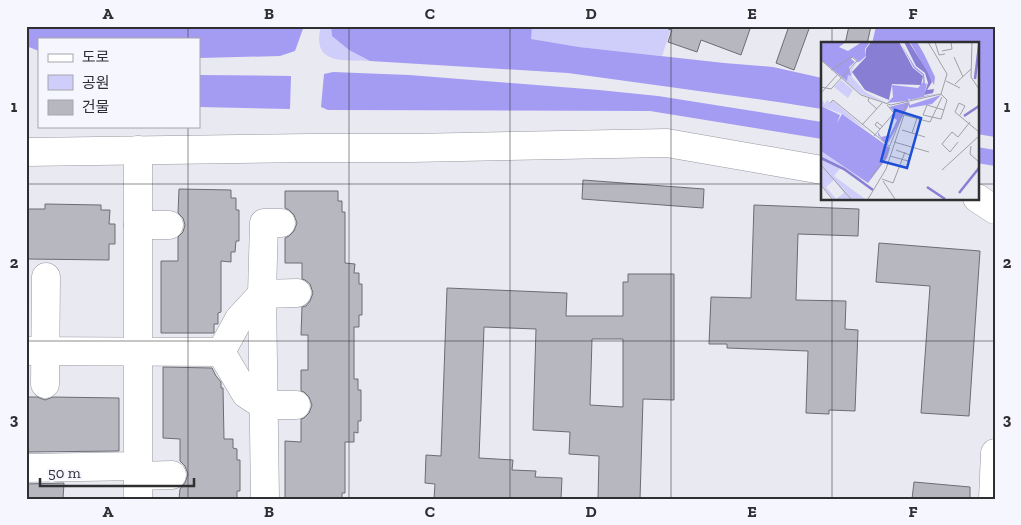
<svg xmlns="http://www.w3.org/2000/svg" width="1021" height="525" viewBox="0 0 1021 525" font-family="'Zilla Slab','Noto Sans KR',serif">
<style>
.green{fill:#cfcdfa}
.forest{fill:#a49bf3}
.building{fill:#b7b7bf;stroke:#6c6c74;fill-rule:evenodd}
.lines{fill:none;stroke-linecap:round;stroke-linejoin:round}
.minor-casing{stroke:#9898a0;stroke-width:29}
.minor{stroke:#fff;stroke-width:28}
.grid{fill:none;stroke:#2f2f32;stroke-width:1;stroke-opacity:0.55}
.inset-river{fill:none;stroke:#887ed3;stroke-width:2.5}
.inset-road{fill:none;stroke:#9f9fa5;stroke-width:1}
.view{fill:#1d4ed8;fill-opacity:0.15;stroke:#1d4ed8;stroke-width:2.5}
.inset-edge{fill:none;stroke:#2f2f32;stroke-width:2.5}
.neatline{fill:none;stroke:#2f2f32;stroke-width:2}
.grid-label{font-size:16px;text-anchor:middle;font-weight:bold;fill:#2f2f32}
</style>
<rect width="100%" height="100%" fill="#e9e9f1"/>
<g class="green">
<path d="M321,26H331L332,36L349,50L370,61C343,60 311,65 321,26Z"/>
<polygon points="532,26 672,26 662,56 579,47 530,39"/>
</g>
<g class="forest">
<polygon points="26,26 304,26 295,51 280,56 199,58 199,39 39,39 39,51 26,46"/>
<polygon points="331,26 532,26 531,39 579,47 724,63 773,67 822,78 822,109 778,102 568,73 370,61 349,50 332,36"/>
<polygon points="876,26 995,26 995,137 977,134 977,44 872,44"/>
<polygon points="333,72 409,75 599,90 658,96 822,122 822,139 650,111 328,110 321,107 324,74"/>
<polygon points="199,75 291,76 290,109 199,107"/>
<polygon points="977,147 995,150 995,166 977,163"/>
</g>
<g class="building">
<polygon points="668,26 751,26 741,55 701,40 697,52 668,42 672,30 668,29"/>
<polygon points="789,26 810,26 794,70 776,63"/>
<polygon points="849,26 871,26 867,44 845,44"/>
<polygon points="583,180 704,189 703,208 582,199"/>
<polygon points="179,189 231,190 231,198 236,198 236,210 239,210 239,241 236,241 235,252 231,252 231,262 221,261 221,312 218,313 218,324 214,324 214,333 161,333 161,261 178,261 178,237 183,232 185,225 183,218 178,213"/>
<polygon points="285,191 338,191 338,201 342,201 342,212 345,212 345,263 355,264 354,273 359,273 359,284 362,284 362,315 359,315 359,327 354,327 354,379 358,379 358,390 361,390 361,421 358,421 358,433 354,432 354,442 345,442 345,493 342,493 342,499 285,499 285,441 301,442 301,419 304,418 309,413 312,405 309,397 304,392 301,391 301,370 308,370 308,335 301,335 302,307 306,306 310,301 313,293 310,284 305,280 302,279 302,263 285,263 285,238 289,236 294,231 297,223 294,215 289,210 285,208"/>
<polygon points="45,204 101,205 101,210 110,210 109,224 115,224 115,244 109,244 109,260 26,259 26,209 45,209"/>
<polygon points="754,205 859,209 858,236 798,234 796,300 846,301 845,329 858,330 855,411 829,410 829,414 806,413 808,351 727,348 727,344 709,344 711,297 751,298"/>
<polygon points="879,243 980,251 969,416 921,413 930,286 876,282"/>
<path d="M628,274H674V400L643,399L640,499H598L599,456L569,454L570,432L533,430L536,329L484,327L479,458L513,460L512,470L536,471L535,477L562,478L561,499H434L435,484L425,483L426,455L441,456L447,288L567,293L566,316H623V282H628ZM592,339H623V407L590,405Z"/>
<polygon points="163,367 212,368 216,376 221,382 221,388 223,388 224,439 233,439 233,448 237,449 237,460 240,460 240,491 237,491 237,499 179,499 180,489 185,483 188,474 185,466 180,461 180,439 163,438"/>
<polygon points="26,397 37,397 45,400 53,397 119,398 119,451 26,452"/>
<polygon points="914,482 970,487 970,499 912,499"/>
<polygon points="64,483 63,499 26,499 26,484"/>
</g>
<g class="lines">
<g class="minor-casing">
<g id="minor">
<polyline points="138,150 138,499"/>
<polyline points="26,152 310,148 412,148 667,143 822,170"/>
<polyline points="977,198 995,210"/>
<polyline points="138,225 169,225"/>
<polyline points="26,351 221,352"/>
<polyline points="221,352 239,319 262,294 297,293"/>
<polyline points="221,352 246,394 263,405 296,405"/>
<polyline points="45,384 46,277"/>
<polyline points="26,468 138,466"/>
<polyline points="138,476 172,475"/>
<polyline points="265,499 262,294 264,223 281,223"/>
<polyline points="993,499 995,453"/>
</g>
</g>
<use href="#minor" class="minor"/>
</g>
<path class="grid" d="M188,26V39M349,26V499M510,26V499M671,26V499M832,26V44M188,126V499M26,184H822M977,184H995M832,199V499M26,341H995"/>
<g transform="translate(821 42)">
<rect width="158" height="158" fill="#e9e9f1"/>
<path d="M36,20L31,28V35L44,50L68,62L40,52L11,28L15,25L26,36L29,28ZM20,38L32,48L27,56L13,45ZM0,57L4,62L6,58L9,61L12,59L46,88L21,72L0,64ZM0,109L39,136L52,149L20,125L13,134L44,157H30L17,139L29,157H12L0,142ZM13,138L23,151L15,157L5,145Z" fill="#cfcdfa" fill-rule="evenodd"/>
<path d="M0,0H25L18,5L27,9L41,0H49L44,7L45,14L38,20L32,15L30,17L34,20L28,25L30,34L27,33L26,39L0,18ZM79,0L94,25L103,32L104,42L106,41L103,54L119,51L89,58L88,56L87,59L66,61L72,55L71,43L97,46L102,40V33L93,26ZM89,0H96L103,12L114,35L113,43ZM120,53L111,62L88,66V63L66,103L57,93V90L60,95L69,93L76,78L71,75L64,83L75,71L68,65L88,60L89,63ZM0,64L19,73L16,81L21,72L69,106L66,116L47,141L0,109Z" fill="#a49bf3"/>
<path d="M50,0H78L92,26L102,34L100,43L71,42L68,58L44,48L31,30L45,15V7ZM83,0H88L106,29L111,40L106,48L113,47L112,51L103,53L107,41L104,31L95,24Z" fill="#887ed3"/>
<path class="inset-river" d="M154,37L158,4M143,74L158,64M0,116L23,127L52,148M106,145L124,157M138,151L158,126"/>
<path class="inset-road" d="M107,0L126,32L120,52M114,0L118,13L124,12M151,0L150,35L158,47M121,9L131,7L130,0M133,15L142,35M0,18L40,53L70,63L120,52L126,58L120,77L102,73L106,63L123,68M10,28L31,15L37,20M125,39L139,46M134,42L150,27M0,45L10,47L36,19M0,51L16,33M48,56L47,59L56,67M9,61L12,58L68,104M139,73L144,64L138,61L134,70L158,90M41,83L61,61M59,87L54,83L56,80L62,85M81,88L104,95M91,91L96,76M53,94L73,71L66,63M73,100L108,110M137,100L129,110L121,102L131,90L137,95L149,80M150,104L149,112L158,120M69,114L87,119L89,113L75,108M0,123L30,157M121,128L158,94M50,135L63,118L86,61M61,137L72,141L84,110M62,139L74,157M0,143L11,157M47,157L65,127L83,73L109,80L121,55"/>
<path class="view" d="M74,68L100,76L86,126L60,119Z"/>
<rect width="158" height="158" class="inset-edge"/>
</g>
<rect width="1021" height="525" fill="none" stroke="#f6f6ff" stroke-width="55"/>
<rect x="38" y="38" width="162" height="90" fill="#f6f6ff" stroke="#a6a6ad"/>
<rect x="48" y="54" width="25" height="8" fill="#ffffff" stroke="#a6a6ad"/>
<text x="82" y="62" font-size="15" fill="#2f2f32">도로</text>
<rect x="48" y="75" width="25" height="15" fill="#cfcdfa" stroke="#a6a6ad"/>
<text x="82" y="88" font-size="15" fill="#2f2f32">공원</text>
<rect x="48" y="100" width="25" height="15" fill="#b7b7bf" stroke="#a6a6ad"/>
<text x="82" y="112" font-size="15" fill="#2f2f32">건물</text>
<path d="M40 478v8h154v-8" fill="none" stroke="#2f2f32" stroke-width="2.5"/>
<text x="48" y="478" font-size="15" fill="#2f2f32" stroke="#f6f6ff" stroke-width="4" paint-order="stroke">50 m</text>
<rect x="28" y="28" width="966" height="470" class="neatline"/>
<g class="grid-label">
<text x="108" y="19">A</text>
<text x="269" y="19">B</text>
<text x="430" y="19">C</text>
<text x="591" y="19">D</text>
<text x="752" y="19">E</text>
<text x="913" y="19">F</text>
<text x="14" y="112">1</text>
<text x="1007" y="112">1</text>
<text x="14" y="268">2</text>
<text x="1007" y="268">2</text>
<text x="14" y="425">3</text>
<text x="1007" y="425">3</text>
<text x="108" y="517">A</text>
<text x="269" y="517">B</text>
<text x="430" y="517">C</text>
<text x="591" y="517">D</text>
<text x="752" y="517">E</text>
<text x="913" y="517">F</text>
</g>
</svg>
